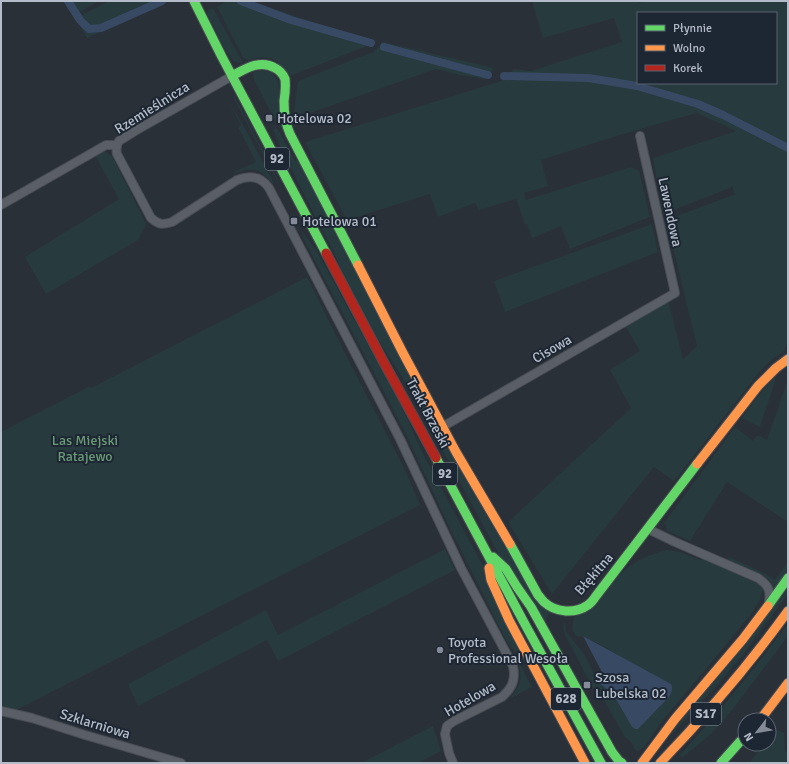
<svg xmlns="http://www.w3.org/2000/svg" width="789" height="764" viewBox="0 0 789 764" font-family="Signika,sans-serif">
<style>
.green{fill:#273a3e;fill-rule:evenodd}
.water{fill:#384963}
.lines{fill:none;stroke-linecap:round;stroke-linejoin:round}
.canal{stroke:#384963;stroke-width:8}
.street-casing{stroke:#484c53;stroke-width:10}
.fast-casing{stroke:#484c53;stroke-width:11}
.slow-casing{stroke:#484c53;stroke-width:11}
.jam-casing{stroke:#484c53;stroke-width:11}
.street{stroke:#5a5e66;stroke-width:8}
.fast{stroke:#63d668;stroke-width:9}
.slow{stroke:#ff974d;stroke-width:9}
.jam{stroke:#b3261e;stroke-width:9}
.poi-dot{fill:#848b96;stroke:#1d2633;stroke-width:1.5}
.labels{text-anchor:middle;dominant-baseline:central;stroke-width:4;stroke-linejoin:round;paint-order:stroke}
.shield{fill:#1d2633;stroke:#878f9c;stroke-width:1}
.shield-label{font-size:13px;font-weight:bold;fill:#b4bcc9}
.street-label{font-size:14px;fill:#b4bcc9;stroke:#1d2633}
.poi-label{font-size:14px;fill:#b4bcc9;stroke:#1d2633;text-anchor:start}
.park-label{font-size:14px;fill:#6b9a76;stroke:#1d2633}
</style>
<rect width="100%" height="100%" fill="#2a3038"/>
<g class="green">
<polygon points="65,1 99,1 78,13 80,16 109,1 170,1 87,38"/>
<path d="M227,1H251L309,21L375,40L367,46L290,76C279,60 267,52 248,61L243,57L217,7Z"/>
<path d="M532,1H638L639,3L648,1H788V340L784,351L771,360L760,371L674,481L654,467L552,594L508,522L631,408L610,370L640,351L626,327L668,300L683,359L697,346L666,220L733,195H735L732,186L730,188L668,212H663L653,158L736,131L697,113L623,134L541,160L548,186L524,193L526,200L631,167L639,171L650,217L570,249L561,226L532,238L527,224H525L516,199L479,210L475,203L438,217L430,194L347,220L305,142L501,81L514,69L531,71L622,42L614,18L543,38ZM638,13H776V83H638Z"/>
<path d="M213,8L243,63C240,63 237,63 234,61C226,55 213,24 207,14L209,10Z"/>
<polygon points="383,42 494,68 485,79 455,74 436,69 296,118 294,113 298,81 373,52"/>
<polygon points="263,70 272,73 278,81 284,131 276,122 254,80 253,73 258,71"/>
<path d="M225,95L243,125L274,183L273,184C258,166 251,167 231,175L238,170L256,162L238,127L241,125Z"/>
<polygon points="234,95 277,178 282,190 233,97"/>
<polygon points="274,125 280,133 295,161 298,159 550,612 546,620 547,626 503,562 406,383 373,332 344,276 336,257 286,159 273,130 275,129 273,126"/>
<polygon points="102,152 105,152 112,156 146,224 138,240 46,294 25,257 119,199 95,155"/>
<polygon points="652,224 658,252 505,312 494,281"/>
<polygon points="301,230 316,250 400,403 423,454 491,581 524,664 512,648 505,638 446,520 406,434 303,238"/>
<polygon points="307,277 354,371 405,470 420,505 20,708 11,710 1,707 1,432 90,386 91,388"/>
<polygon points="777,375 760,427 742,418 762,391"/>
<polygon points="788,379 788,522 727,482 690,541 668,531 664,523 735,427 753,441 757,435 767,440"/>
<polygon points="445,549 455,570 278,661 267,640 138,706 128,684 266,610 278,635"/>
<path d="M668,550L680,552L700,560L704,558L754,580L761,584L764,592L762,591L760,599L754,610L729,641L662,721L644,747L637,752L630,741L625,737L601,695L593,688L565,635L563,628L565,621L566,632L584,654L599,683L613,694L632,727L609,649L583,636L580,637L576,636L572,629L574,616L627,568C639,559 653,553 668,550Z"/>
<path d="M729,557L766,574L775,580L788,562V570L775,590H774C772,583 770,580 764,576L730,562L728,559Z"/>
<polygon points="788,589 788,594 742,656 719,683 661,746"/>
<path d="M788,623V636L733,709L711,734L682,758L680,755C719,713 754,669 788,623Z"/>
<path d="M517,661L521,666L532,687L509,699C521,686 523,679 517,661Z"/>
<polygon points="433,726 441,751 417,763 361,763"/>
<polygon points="777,730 784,733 785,750 788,754 788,760 783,763 749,763 765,744 769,744 769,740"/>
</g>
<path class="water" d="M583,636L671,684C673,689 672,692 669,697L638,729H635L632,727L613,694L599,683L597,677L603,674Z"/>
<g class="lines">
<g class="canal">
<polyline points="68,1 80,20 89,29 101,28 162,1"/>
<polyline points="241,1 291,20 371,43"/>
<polyline points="384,47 488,75"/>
<polyline points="504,76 589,78 637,86 698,104 723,115 788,148"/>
</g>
<g class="street-casing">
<g id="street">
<path d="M232,76L135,131L119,141C116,145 116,149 117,154L151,218C160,225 162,225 172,222L237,180C250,175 261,176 269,188L400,439L461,568L513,666C516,680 512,688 502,697L454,721L447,726L445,734L449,753L453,763"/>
<polyline points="1,205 106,145 112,145 117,146"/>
<polyline points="442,427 675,293 640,136"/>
<path d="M648,529L675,542L758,578C768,585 771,590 769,602"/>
<polyline points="1,711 32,718 85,735 181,763"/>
</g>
</g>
<g class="fast-casing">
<g id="fast">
<polyline points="194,1 222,57 326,253"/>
<path d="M232,76C245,69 260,59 275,68C279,70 283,74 285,79C286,86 285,94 284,101C284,112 285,123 290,134L358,265"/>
<polyline points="436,458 527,628 601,763"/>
<path d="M510,544L538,595C540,597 542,600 544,602C556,613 575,614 588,605C591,603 594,599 596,596L697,464"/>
<polyline points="493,557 506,569 517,587 531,607 612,752 619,761 622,763"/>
<polyline points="768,606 788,578"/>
<polyline points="721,763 745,736"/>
</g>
</g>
<g class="slow-casing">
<g id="slow">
<polyline points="358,265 403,353 456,452 510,544"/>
<polyline points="697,464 758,386 776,368 788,359"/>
<polyline points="489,568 491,580 509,620 585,763"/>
<polyline points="760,720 788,683"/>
<polyline points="642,763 675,719 743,639 768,606"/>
<path d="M660,763C706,715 749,665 788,611"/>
</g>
</g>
<g class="jam-casing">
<polyline id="jam" points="326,253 383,361 436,458"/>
</g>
<use href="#street" class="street"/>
<use href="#fast" class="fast"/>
<use href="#slow" class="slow"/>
<use href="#jam" class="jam"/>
</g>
<g class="poi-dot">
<rect x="265" y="114" width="8" height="8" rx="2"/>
<rect x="290" y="217" width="8" height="8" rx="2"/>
<circle cx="440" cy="650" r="4"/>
<rect x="583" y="681" width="8" height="8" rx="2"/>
</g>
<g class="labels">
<g class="shield">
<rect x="265" y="148" width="24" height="22" rx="3"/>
<rect x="433" y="463" width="24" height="22" rx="3"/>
<rect x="551" y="688" width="30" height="22" rx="3"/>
<rect x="691" y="703" width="30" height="22" rx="3"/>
</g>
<g class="shield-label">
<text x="277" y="159">92</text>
<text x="445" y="474">92</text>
<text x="566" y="699">628</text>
<text x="706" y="714">S17</text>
</g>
<g class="street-label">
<text transform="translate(152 108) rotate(-32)">Rzemieślnicza</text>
<text transform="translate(670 212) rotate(78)">Lawendowa</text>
<text transform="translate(552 349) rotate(-30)">Cisowa</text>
<text transform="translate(428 413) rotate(62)">Trakt Brzeski</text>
<text transform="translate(594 574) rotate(-49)">Błękitna</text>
<text transform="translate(470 699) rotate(-30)">Hotelowa</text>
<text transform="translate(95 724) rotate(17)">Szklarniowa</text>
</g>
<g class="poi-label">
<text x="277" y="118">Hotelowa 02</text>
<text x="302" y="221">Hotelowa 01</text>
<text x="448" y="642">Toyota<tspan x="448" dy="16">Professional Wesoła</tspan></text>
<text x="595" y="677">Szosa<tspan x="595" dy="16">Lubelska 02</tspan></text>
</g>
<g class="park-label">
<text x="85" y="440">Las Miejski<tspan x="85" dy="16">Ratajewo</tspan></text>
</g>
</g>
<rect width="789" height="764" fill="none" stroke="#b4bcc9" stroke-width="4"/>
<rect x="637" y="12" width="140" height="72" fill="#1d2633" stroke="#59626f"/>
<rect x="645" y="25" width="20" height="6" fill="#63d668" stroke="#59626f"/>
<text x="673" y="32" font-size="12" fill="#b4bcc9">Płynnie</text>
<rect x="645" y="45" width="20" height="6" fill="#ff974d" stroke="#59626f"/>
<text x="673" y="52" font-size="12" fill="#b4bcc9">Wolno</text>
<rect x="645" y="65" width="20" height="6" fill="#b3261e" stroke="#59626f"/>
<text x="673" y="72" font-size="12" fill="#b4bcc9">Korek</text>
<g transform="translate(757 732) rotate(239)"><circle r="19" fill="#1d2633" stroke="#59626f"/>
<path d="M0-3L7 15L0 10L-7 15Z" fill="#848b96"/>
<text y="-6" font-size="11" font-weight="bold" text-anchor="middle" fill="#b4bcc9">N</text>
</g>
</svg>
